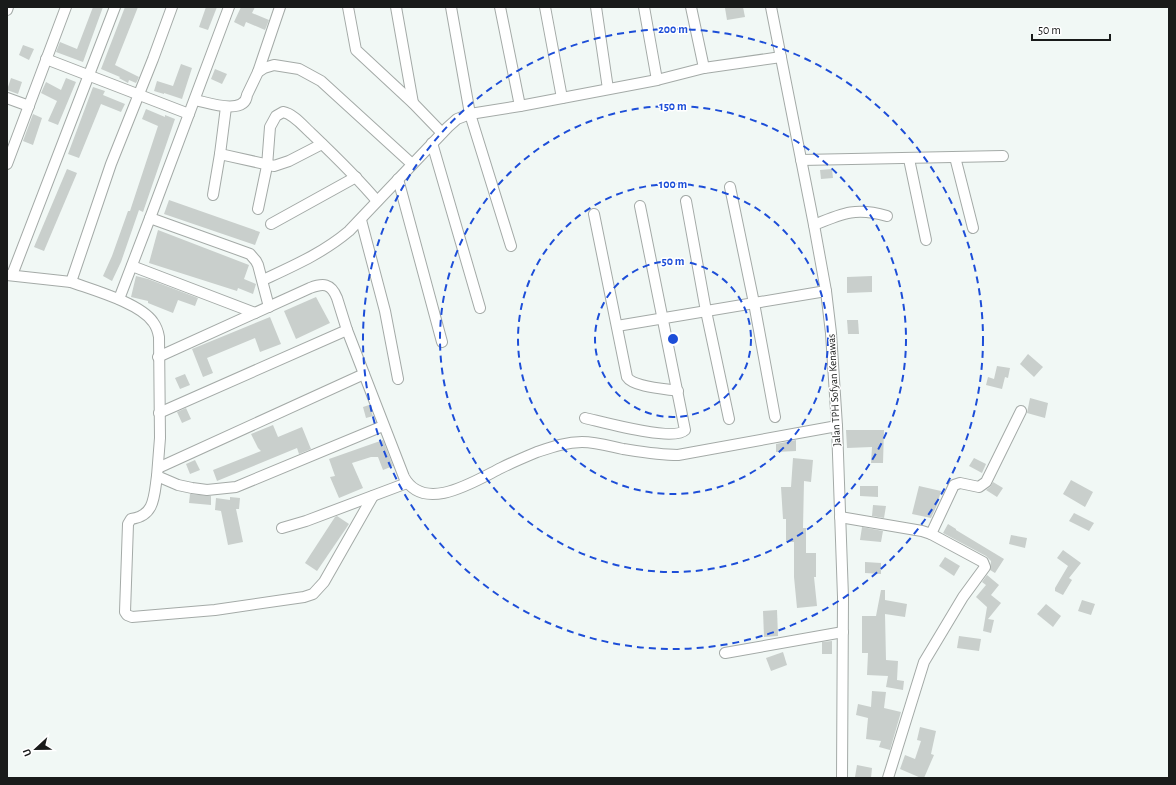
<svg xmlns="http://www.w3.org/2000/svg" width="1176" height="785" viewBox="0 0 1176 785" font-family="'Alegreya Sans',sans-serif">
<style>
.building{fill:#c9cfcc}
.lines{fill:none;stroke-linecap:round;stroke-linejoin:round}
.street-casing{stroke:#a4aaa7;stroke-width:12}
.street{stroke:#fff;stroke-width:10}
.ring{fill:none;stroke:#1d4ed8;stroke-width:2;stroke-dasharray:7 5}
.labels{text-anchor:middle;dominant-baseline:central;stroke-width:3;stroke-linejoin:round;paint-order:stroke}
.street-label{font-size:11px;fill:#191b1a;stroke:#fff}
.centre{fill:#1d4ed8;stroke:#fff;stroke-width:2}
.ring-label{font-size:12px;text-anchor:middle;font-weight:bold;fill:#1d4ed8;stroke:#fff;stroke-width:3;stroke-linejoin:round;paint-order:stroke}
</style>
<rect width="100%" height="100%" fill="#f1f8f5"/>
<g class="building">
<polygon points="93,7 103,7 83,62 56,52 60,42 77,49"/>
<polygon points="125,7 138,7 115,65 139,77 136,83 129,80 128,83 119,78 120,77 101,69"/>
<polygon points="206,7 217,7 208,30 199,27"/>
<polygon points="241,7 255,7 252,13 269,20 265,30 246,22 244,27 234,22"/>
<polygon points="743,7 745,17 727,20 725,8"/>
<polygon points="23,45 34,49 29,60 19,55"/>
<polygon points="181,64 192,68 182,99 164,93 164,94 154,91 157,81 173,86"/>
<polygon points="215,69 227,74 222,84 211,79"/>
<polygon points="11,78 22,82 18,94 7,90"/>
<polygon points="66,78 76,82 58,125 48,121 57,101 41,93 46,82 61,90"/>
<polygon points="93,87 105,91 103,95 125,104 121,112 101,104 79,158 68,154"/>
<polygon points="146,109 165,117 165,115 175,119 143,212 139,210 121,262 112,281 103,276 112,256 128,211 130,211 158,126 142,119"/>
<polygon points="33,114 42,118 33,145 23,141"/>
<polygon points="67,169 77,173 44,251 34,247"/>
<polygon points="832,169 833,178 821,179 820,170"/>
<polygon points="169,200 260,232 255,245 164,214"/>
<polygon points="158,230 249,265 244,279 256,284 253,294 238,288 237,291 149,263"/>
<polygon points="136,276 148,279 198,298 195,306 178,300 173,313 148,303 148,301 131,297"/>
<polygon points="872,276 872,292 847,293 847,277"/>
<polygon points="316,297 330,323 296,339 284,311"/>
<polygon points="270,317 281,344 260,352 255,338 207,358 213,373 203,377 192,349"/>
<polygon points="847,320 858,320 859,334 848,334"/>
<polygon points="1028,354 1043,367 1034,377 1020,364"/>
<polygon points="997,366 1010,368 1008,378 1005,377 1002,389 986,385 988,377 994,379"/>
<polygon points="185,374 190,385 180,389 175,378"/>
<polygon points="1030,398 1048,403 1045,418 1027,413"/>
<polygon points="369,405 373,416 366,418 363,407"/>
<polygon points="186,408 191,419 182,423 177,412"/>
<polygon points="273,425 278,437 302,427 311,449 299,454 297,448 217,481 213,470 261,451 258,448 251,434"/>
<polygon points="846,430 884,430 883,463 871,463 872,447 847,448"/>
<polygon points="383,440 393,466 383,470 378,457 371,457 352,463 363,488 339,498 330,477 335,476 329,459"/>
<polygon points="796,440 796,451 776,452 776,444"/>
<polygon points="793,458 813,460 811,482 804,481 803,528 806,528 806,553 816,553 816,577 814,577 817,606 797,608 794,577 794,542 786,542 786,519 783,519 781,487 791,487"/>
<polygon points="974,458 986,464 982,473 969,466"/>
<polygon points="195,460 200,470 190,474 186,464"/>
<polygon points="1071,480 1093,492 1085,507 1063,494"/>
<polygon points="993,482 1003,488 997,497 986,490 990,487"/>
<polygon points="860,486 878,486 878,497 860,496"/>
<polygon points="919,486 941,491 937,505 931,518 912,514"/>
<polygon points="190,494 211,496 211,505 189,503"/>
<polygon points="230,497 240,498 239,509 236,509 243,542 228,545 221,511 215,510 216,498 230,500"/>
<polygon points="873,505 886,506 884,518 872,516"/>
<polygon points="1074,513 1094,523 1089,531 1069,521"/>
<polygon points="337,516 349,524 317,571 305,563 335,517"/>
<polygon points="948,524 956,529 956,530 1004,559 995,573 990,570 991,561 986,556 943,533"/>
<polygon points="862,527 883,531 881,542 860,540"/>
<polygon points="1011,535 1027,538 1025,548 1009,544"/>
<polygon points="1063,550 1081,563 1069,578 1072,580 1063,595 1055,591 1055,588 1068,566 1057,558"/>
<polygon points="945,557 960,566 954,576 939,566"/>
<polygon points="865,562 881,563 881,574 865,573"/>
<polygon points="987,575 999,585 991,595 1001,603 988,619 994,620 991,633 983,631 987,607 976,597 986,585 982,582"/>
<polygon points="881,590 885,590 885,600 907,604 905,617 885,614 886,660 898,661 897,680 904,681 903,690 886,687 888,676 867,675 868,653 862,653 862,616 876,616"/>
<polygon points="1082,600 1095,604 1091,615 1078,611"/>
<polygon points="1046,604 1061,616 1053,627 1037,614"/>
<polygon points="777,610 778,636 764,637 763,611"/>
<polygon points="959,636 981,639 979,651 957,648"/>
<polygon points="832,641 832,654 822,654 822,642"/>
<polygon points="783,652 787,665 771,671 766,658"/>
<polygon points="872,691 886,692 884,708 901,712 890,750 879,747 881,741 866,739 868,718 856,715 858,704 871,707"/>
<polygon points="920,727 936,731 931,754 934,755 924,778 921,778 900,769 905,755 915,759 921,741 917,740"/>
<polygon points="857,765 872,768 871,778 855,777"/>
</g>
<g class="lines">
<g class="street-casing">
<g id="street">
<path d="M172,7L153,59L111,164L71,282C93,290 140,303 153,322C156,326 158,331 159,337L160,438L157,476L178,485L192,488L207,490L236,487L383,426"/>
<polyline points="348,7 356,50 413,103 442,133"/>
<polyline points="396,7 413,103"/>
<polyline points="451,7 470,114 511,246"/>
<polyline points="500,7 520,106"/>
<polyline points="545,7 562,98"/>
<polyline points="596,7 608,89"/>
<polyline points="644,7 657,80"/>
<polyline points="691,7 704,68"/>
<polyline points="771,7 814,225 826,291 831,333 837,426 843,597 842,778"/>
<polyline points="7,10 8,7"/>
<polyline points="46,59 189,114"/>
<polyline points="258,72 280,7"/>
<polyline points="7,98 29,106"/>
<path d="M195,100C206,102 245,116 247,95L258,72L264,68L274,65L299,69L321,81L412,164"/>
<polyline points="432,143 480,308"/>
<polyline points="220,154 274,166 289,161 322,144"/>
<polyline points="955,157 973,228"/>
<polyline points="909,159 926,240"/>
<polyline points="801,160 1003,156"/>
<polyline points="7,164 66,7"/>
<polyline points="398,179 442,342"/>
<polyline points="730,187 754,303 775,417"/>
<polyline points="213,195 220,154 226,107"/>
<polyline points="686,201 706,311 729,419"/>
<path d="M258,209L267,166L270,127L276,116L283,112C294,114 304,127 312,134C335,156 357,177 377,201"/>
<path d="M594,214L627,377C633,387 666,389 678,391"/>
<polyline points="150,218 250,254 256,261 258,265 269,307"/>
<polyline points="361,220 385,311 398,379"/>
<polyline points="271,224 356,177"/>
<path d="M814,225C843,213 856,207 887,216"/>
<polyline points="132,266 255,313"/>
<polyline points="7,275 71,282"/>
<polyline points="12,275 115,7"/>
<path d="M263,280C293,266 323,253 349,231L448,127L457,119L470,114L520,106L657,80L704,68L781,57"/>
<polyline points="119,299 150,218 229,7"/>
<polyline points="617,326 826,291"/>
<path d="M158,357L310,288C323,283 331,283 337,298L347,330L404,477C424,514 475,481 501,468C513,462 525,457 537,452C552,447 566,442 582,442C596,442 609,446 623,449C642,452 659,455 678,455L837,426"/>
<polyline points="159,413 347,330"/>
<path d="M585,418C603,422 674,442 685,430L640,206"/>
<polyline points="158,468 364,374"/>
<path d="M157,476C154,496 155,516 131,519L128,524L125,612L127,615L132,617L215,610L304,597L313,594L324,582L373,496"/>
<polyline points="840,517 922,531 931,534 954,485 960,483 979,487 986,482 1021,411"/>
<polyline points="282,528 306,521 407,483"/>
<polyline points="725,653 843,632"/>
<polyline points="888,778 924,662 963,597 985,567 983,562 931,534"/>
</g>
</g>
<use href="#street" class="street"/>
</g>
<g class="ring">
<circle cx="673" cy="339" r="78"/>
<circle cx="673" cy="339" r="155"/>
<circle cx="673" cy="339" r="233"/>
<circle cx="673" cy="339" r="310"/>
</g>
<g class="labels">
<g class="street-label">
<text transform="translate(834 390) rotate(-93)">Jalan TPH Sofyan Kenawas</text>
</g>
</g>
<circle cx="673" cy="339" r="6" class="centre"/>
<g class="ring-label">
<text x="673" y="33">200 m</text>
<text x="673" y="110">150 m</text>
<text x="673" y="188">100 m</text>
<text x="673" y="265">50 m</text>
</g>
<rect width="1176" height="785" fill="none" stroke="#191b1a" stroke-width="16"/>
<g transform="translate(36 749) rotate(248)" stroke="#ffffff" stroke-width="3" paint-order="stroke">
<path d="M0-3L7 15L0 10L-7 15Z" fill="#191b1a"/>
<text y="-6" font-size="11" font-weight="bold" text-anchor="middle" fill="#191b1a">U</text>
</g>
<path d="M1032 34v6h78v-6" fill="none" stroke="#191b1a" stroke-width="2"/>
<text x="1038" y="34" font-size="12" fill="#191b1a" stroke="#ffffff" stroke-width="3" paint-order="stroke">50 m</text>
</svg>
